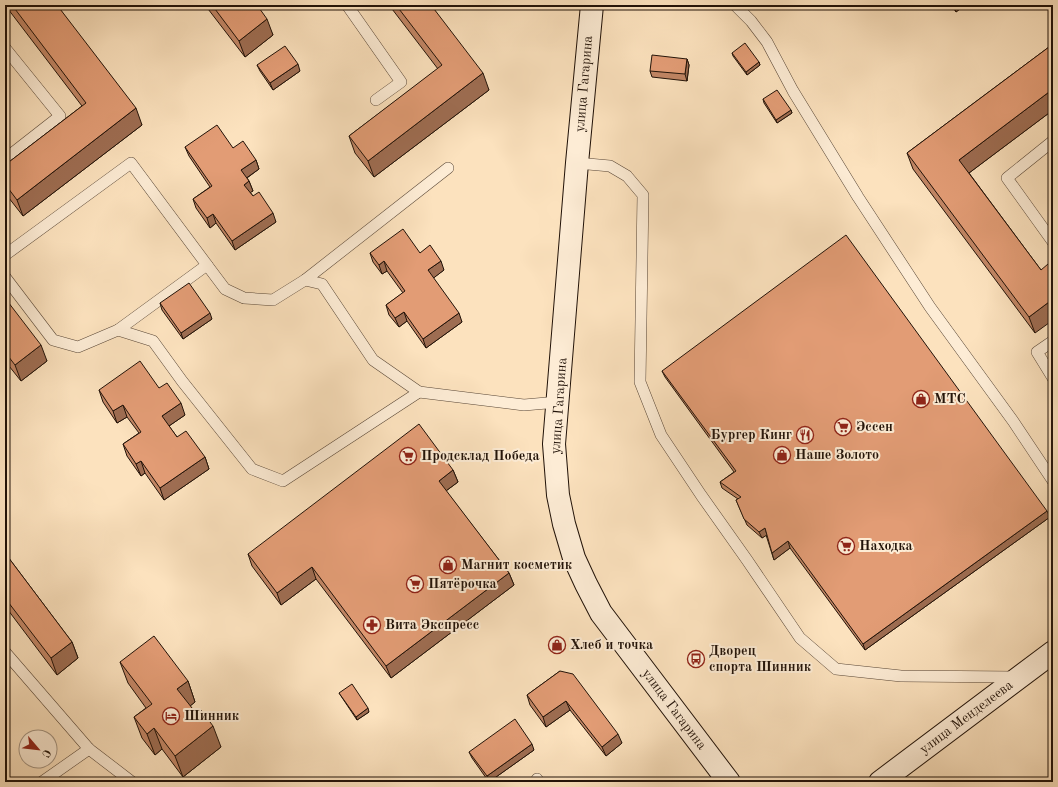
<svg xmlns="http://www.w3.org/2000/svg" width="1058" height="787" viewBox="0 0 1058 787" font-family="'Old Standard TT',serif">
<style>
.lines{fill:none;stroke-linecap:round;stroke-linejoin:round}
.service-casing{stroke:#584636;stroke-width:12}
.secondary-casing{stroke:#211208;stroke-width:24}
.service{stroke:#fdecd5;stroke-width:11}
.secondary{stroke:#fdecd5;stroke-width:22}
.wall{fill:#c28665;stroke:#211208}
.shaded-wall{fill:#9e6d52;stroke:#211208}
.building{fill:#e29c75;stroke:#211208}
.labels{text-anchor:middle;dominant-baseline:central;stroke-width:4;stroke-linejoin:round;paint-order:stroke}
.street-label{font-size:14px;fill:#211208;stroke:#fdecd5}
.poi-label{font-size:14px;font-weight:bold;fill:#211208;stroke:#fdecd5;text-anchor:start}
</style>
<rect width="100%" height="100%" fill="#fce2be"/>
<filter id="stains"><feTurbulence type="fractalNoise" baseFrequency=".005" numOctaves="4"/><feColorMatrix values="0 0 0 0 .2 0 0 0 0 .09 0 0 0 0 .02 0 0 0 .5 -.17"/></filter>
<radialGradient id="worn" r=".72"><stop offset=".6" stop-color="#630" stop-opacity="0"/><stop offset="1" stop-color="#630" stop-opacity=".3"/></radialGradient>
<g class="lines">
<g class="service-casing">
<g id="service">
<polyline points="347,5 401,82 376,100"/>
<polyline points="735,5 751,21 767,42 793,91 858,197 930,307 1013,421 1053,481"/>
<polyline points="5,48 60,116 5,159"/>
<polyline points="1053,141 1007,178 1053,242"/>
<polyline points="577,163 610,166 627,176 643,195 640,382 661,435 701,495 747,560 800,638 836,669 901,676 1015,677"/>
<polyline points="448,168 305,280 322,284 373,360 419,392 524,405 558,402"/>
<polyline points="5,255 131,163 207,265"/>
<polyline points="5,277 53,340 78,347 118,330 153,341 182,381 252,469 283,481 419,392"/>
<polyline points="118,330 207,265 225,289 244,298 273,300 305,280"/>
<polyline points="1053,341 1037,352 1053,378"/>
<polyline points="5,652 89,749 132,782"/>
<polyline points="537,779 539,782"/>
<polyline points="42,782 89,749"/>
</g>
</g>
<g class="secondary-casing">
<g id="secondary">
<path id="s1" d="M592,5L577,163L554,444L558,495L564,524L574,558L586,584L601,613L729,782"/>
<path id="s2" d="M880,782L1053,652"/>
</g>
</g>
<use href="#service" class="service"/>
<use href="#secondary" class="secondary"/>
</g>
<g class="wall">
<polygon points="5,5 57,5 142,125 23,216 5,193 5,165 82,106"/>
<polygon points="205,5 257,5 273,35 245,57"/>
<polygon points="389,5 431,5 489,90 374,177 355,153 349,136 438,69"/>
<polygon points="951,5 965,5 956,12"/>
<polygon points="1053,44 1053,110 969,173 1041,270 1035,333 913,169 907,153"/>
<polygon points="732,53 759,62 760,65 747,75 733,56"/>
<polygon points="687,59 689,65 687,81 652,77 650,71"/>
<polygon points="257,65 300,71 273,90 260,71"/>
<polygon points="763,99 791,110 792,113 777,123 764,103"/>
<polygon points="185,147 233,148 256,160 259,169 247,178 249,181 253,191 250,192 253,196 276,222 235,250 216,223 210,228 196,208 193,199 210,187 189,156"/>
<polygon points="370,253 420,253 444,270 433,278 462,322 426,348 407,321 399,327 389,315 386,305 403,293 387,271 382,274 373,262"/>
<polygon points="5,298 47,361 21,381 5,361"/>
<polygon points="160,303 212,319 183,339 162,310"/>
<polygon points="662,371 1050,517 865,650 790,548 774,560 766,535 762,538 747,525 736,500 738,499 722,488 720,482 734,472 665,377"/>
<polygon points="159,388 185,415 169,426 177,437 205,457 209,469 164,500 145,473 141,476 127,456 123,444 139,433 127,417 117,423 103,402 99,390"/>
<polygon points="453,470 458,482 446,491 509,573 514,585 391,678 316,579 281,605 252,566 248,554"/>
<polygon points="5,553 72,642 78,658 57,675 5,606"/>
<polygon points="120,662 188,681 195,702 190,706 221,747 183,777 162,749 155,755 142,738 134,717 146,708 128,683"/>
<polygon points="560,671 622,743 606,756 570,710 546,727 530,705 527,695"/>
<polygon points="339,693 369,712 357,720"/>
<polygon points="534,750 489,782 472,758 469,752"/>
</g>
<g class="shaded-wall">
<polygon points="955,5 965,5 956,12 954,6"/>
<polygon points="267,19 273,35 245,57 239,41"/>
<polygon points="687,59 689,65 687,81 685,74"/>
<polygon points="759,62 760,65 747,75 746,72"/>
<polygon points="298,64 300,71 273,90 270,83"/>
<polygon points="483,73 489,90 374,177 368,161"/>
<polygon points="1053,89 1053,110 965,176 959,160"/>
<polygon points="136,108 142,125 23,216 17,200"/>
<polygon points="791,110 792,113 777,123 776,120"/>
<polygon points="256,160 259,169 245,179 241,170"/>
<polygon points="249,181 253,191 248,194 244,185"/>
<polygon points="273,213 276,222 235,250 232,241"/>
<polygon points="213,214 216,223 210,228 207,218"/>
<polygon points="384,261 387,271 382,274 379,265"/>
<polygon points="441,261 444,270 431,280 428,270"/>
<polygon points="1053,299 1053,320 1035,333 1029,317"/>
<polygon points="404,312 407,321 399,327 395,318"/>
<polygon points="210,313 212,319 183,339 181,333"/>
<polygon points="459,313 462,322 426,348 423,339"/>
<polygon points="41,345 47,361 21,381 15,365"/>
<polygon points="181,403 185,415 166,428 162,416"/>
<polygon points="123,405 127,417 117,423 113,411"/>
<polygon points="205,457 209,469 164,500 160,488"/>
<polygon points="141,461 145,473 141,476 136,464"/>
<polygon points="453,470 458,482 443,493 439,481"/>
<polygon points="1047,511 1050,517 865,650 863,644"/>
<polygon points="765,528 767,535 762,538 759,532"/>
<polygon points="788,541 790,548 774,560 772,553"/>
<polygon points="312,567 316,579 281,605 277,593"/>
<polygon points="509,573 514,585 391,678 386,666"/>
<polygon points="72,642 78,658 57,675 51,658"/>
<polygon points="188,681 195,702 185,710 177,689"/>
<polygon points="566,701 570,710 546,727 543,717"/>
<polygon points="368,708 369,712 357,720 356,717"/>
<polygon points="213,726 221,747 183,777 175,756"/>
<polygon points="154,728 162,749 155,755 147,734"/>
<polygon points="618,734 622,743 606,756 602,747"/>
<polygon points="532,744 534,750 489,782 487,776"/>
</g>
<g class="building">
<polygon points="12,5 57,5 136,108 17,200 5,184 5,165 86,103"/>
<polygon points="212,5 257,5 267,19 239,41"/>
<polygon points="396,5 431,5 483,73 368,161 349,136 442,65"/>
<polygon points="745,43 759,62 746,72 732,53"/>
<polygon points="1053,44 1053,89 959,160 1041,270 1048,264 1053,271 1053,299 1029,317 907,153"/>
<polygon points="285,46 298,64 270,83 257,65"/>
<polygon points="652,55 687,59 685,74 650,71"/>
<polygon points="777,90 791,110 776,120 763,99"/>
<polygon points="217,125 233,148 243,141 256,160 241,170 249,181 244,185 253,196 259,192 273,213 232,241 213,214 207,218 193,199 212,186 185,147"/>
<polygon points="403,229 420,253 430,245 441,261 428,270 459,313 423,339 404,312 395,318 386,305 405,291 384,261 379,265 370,253"/>
<polygon points="846,235 1047,511 863,644 788,541 772,553 765,528 759,532 744,519 736,500 741,497 720,482 736,471 662,371"/>
<polygon points="189,283 210,313 181,333 160,303"/>
<polygon points="5,298 41,345 15,365 5,352"/>
<polygon points="140,361 159,388 167,383 181,403 162,416 177,437 186,431 205,457 160,488 141,461 136,464 123,444 141,432 123,405 113,411 99,390"/>
<polygon points="419,424 453,470 439,481 509,573 386,666 312,567 277,593 248,554"/>
<polygon points="5,553 72,642 51,658 5,598"/>
<polygon points="154,636 188,681 177,689 196,713 201,710 213,726 175,756 154,728 147,734 134,717 152,704 120,662"/>
<polygon points="560,671 573,674 618,734 602,747 566,701 543,717 527,695"/>
<polygon points="352,684 368,708 356,717 339,693"/>
<polygon points="515,719 532,744 487,776 469,752"/>
</g>
<defs>
<g id="shop-ring" transform="scale(0.9)"><circle r="9.5" fill="#fdecd5" stroke="#8f2418" stroke-width="1.5"/><path d="M-5-2.5h2.3a2.7 3.5 0 0 1 5.4 0H5L5.5 6h-11ZM-1.5-2.5h3a1.5 2.3 0 0 0-3 0Z" fill="#8f2418"/></g>
<g id="supermarket-ring" transform="scale(0.9)"><circle r="9.5" fill="#fdecd5" stroke="#8f2418" stroke-width="1.5"/><path d="M-6-5.5h2.5l.6 2H6L4.5 2H-2.5L-4.4-4H-6ZM-1.5 3.2a1.3 1.3 0 1 0 .1 0ZM3 3.2a1.3 1.3 0 1 0 .1 0Z" fill="#8f2418"/></g>
<g id="restaurant-ring" transform="scale(0.9)"><circle r="9.5" fill="#fdecd5" stroke="#8f2418" stroke-width="1.5"/><path d="M-5-6h1v4h1v-4h1v4h1v-4h1v5L-1.5 .5V6h-2V.5L-5-1ZM5-6V6H3V1.5H1.5Q1.5-4 5-6Z" fill="#8f2418"/></g>
<g id="pharmacy-ring" transform="scale(0.9)"><circle r="9.5" fill="#fdecd5" stroke="#8f2418" stroke-width="1.5"/><path d="M-2-6h4v4h4v4h-4v4h-4v-4h-4v-4h4Z" fill="#8f2418"/></g>
<g id="bus-ring" transform="scale(0.9)"><circle r="9.5" fill="#fdecd5" stroke="#8f2418" stroke-width="1.5"/><path d="M-5-6H5V4H4V6H2V4H-2V6H-4V4H-5ZM-3.5-4V0h7V-4ZM-3.5 1.2v1.5H-2V1.2ZM2 1.2v1.5H3.5V1.2Z" fill="#8f2418"/></g>
<g id="hotel-ring" transform="scale(0.9)"><circle r="9.5" fill="#fdecd5" stroke="#8f2418" stroke-width="1.5"/><path d="M-6-4.5h1.5V1H6V5H4.5V3h-9V5H-6ZM-4 0a1.8 1.8 0 1 1 3.6 0ZM.5 0V-2.5h3Q6-2.5 6 0Z" fill="#8f2418"/></g>
</defs>
<g fill-rule="evenodd">
<use href="#shop-ring" x="921" y="399"/>
<use href="#supermarket-ring" x="843" y="427"/>
<use href="#restaurant-ring" x="805" y="435"/>
<use href="#shop-ring" x="782" y="455"/>
<use href="#supermarket-ring" x="408" y="456"/>
<use href="#supermarket-ring" x="846" y="546"/>
<use href="#shop-ring" x="448" y="565"/>
<use href="#supermarket-ring" x="415" y="584"/>
<use href="#pharmacy-ring" x="372" y="625"/>
<use href="#shop-ring" x="557" y="645"/>
<use href="#bus-ring" x="696" y="659"/>
<use href="#hotel-ring" x="171" y="716"/>
</g>
<g class="labels">
<g class="street-label">
<text transform="translate(584 84) rotate(-85)">улица Гагарина</text>
<text transform="translate(559 406) rotate(-86)">улица Гагарина</text>
<text stroke="none"><textPath href="#s1" startOffset="739">улица Гагарина</textPath></text>
<text stroke="none"><textPath href="#s2" startOffset="108">улица Менделеева</textPath></text>
</g>
<g class="poi-label">
<text x="934" y="399">МТС</text>
<text x="856" y="427">Эссен</text>
<text x="792" y="435" text-anchor="end">Бургер Кинг</text>
<text x="795" y="455">Наше Золото</text>
<text x="421" y="456">Продсклад Победа</text>
<text x="859" y="546">Находка</text>
<text x="461" y="565">Магнит косметик</text>
<text x="428" y="584">Пятёрочка</text>
<text x="385" y="625">Вита Экспресс</text>
<text x="570" y="645">Хлеб и точка</text>
<text x="709" y="651">Дворец<tspan x="709" dy="16">спорта Шинник</tspan></text>
<text x="184" y="716">Шинник</text>
</g>
</g>
<rect width="1058" height="787" fill="none" stroke="#fce2be" stroke-width="20"/>
<rect x="6" y="6" width="1046" height="775" fill="none" stroke="#211208" stroke-width="2"/>
<rect x="10" y="10" width="1038" height="767" fill="none" stroke="#211208"/>
<g transform="translate(38 749) rotate(118)"><circle r="19" fill="#fdecd5" stroke="#a59583"/>
<path d="M0-3L7 15L0 10L-7 15Z" fill="#8f2418"/>
<text y="-6" font-size="11" font-weight="bold" text-anchor="middle" fill="#211208">С</text>
</g>
<rect width="100%" height="100%" filter="url(#stains)"/>
<rect width="100%" height="100%" fill="url(#worn)"/>
</svg>
